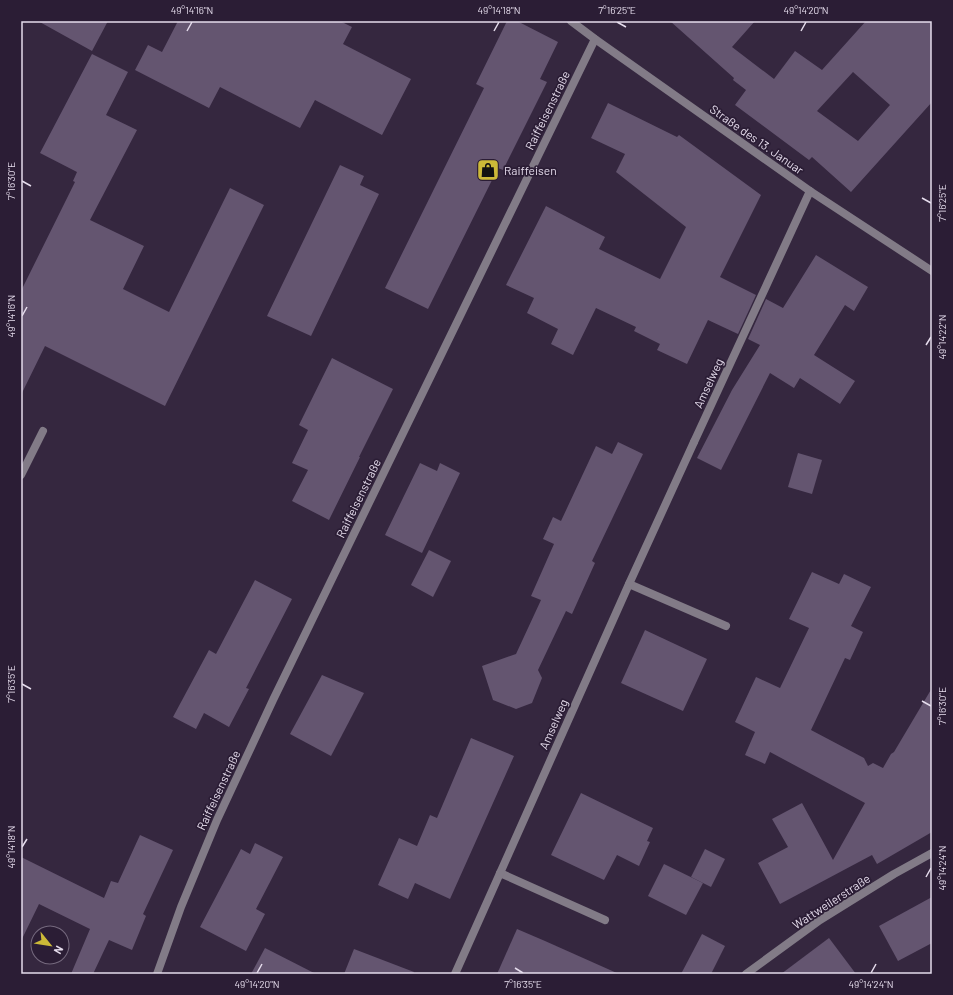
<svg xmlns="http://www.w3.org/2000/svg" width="953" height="995" viewBox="0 0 953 995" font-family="Barlow,sans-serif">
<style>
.building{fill:#645570;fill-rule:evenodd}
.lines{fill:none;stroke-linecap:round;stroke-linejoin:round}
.lane{stroke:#827b87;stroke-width:8}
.street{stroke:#827b87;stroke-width:8}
.ticks{fill:none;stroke:#e5dcec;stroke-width:1.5}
.labels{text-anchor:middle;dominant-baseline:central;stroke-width:3.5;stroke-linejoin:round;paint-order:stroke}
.street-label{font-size:12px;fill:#e5dcec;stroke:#2b1d35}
.poi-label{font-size:12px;fill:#e5dcec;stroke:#2b1d35;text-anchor:start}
.neatline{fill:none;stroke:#e5dcec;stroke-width:1.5}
.ticks-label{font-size:10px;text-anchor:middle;fill:#e5dcec}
</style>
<rect width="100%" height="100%" fill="#35273f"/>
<g class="building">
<polygon points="38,21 108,21 92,51"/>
<polygon points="178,21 340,21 352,27 343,44 411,79 382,135 315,100 300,128 220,87 209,108 135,70 148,45 162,52"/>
<polygon points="507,21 517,21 558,42 540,79 547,82 503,170 498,168 428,309 385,288 484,88 476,84"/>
<path d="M670,21H755L732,47L774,79L795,51L822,70L866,21H932V102L851,192L812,157L809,160L735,105L746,90L733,80L734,78ZM853,72L890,105L858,141L817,111Z"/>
<polygon points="92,54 128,72 106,115 137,130 90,220 144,246 123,289 169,312 230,188 264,205 165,406 45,346 21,395 21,291 75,182 73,181 77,172 40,153"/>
<polygon points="608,103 677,137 679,135 761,195 720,277 756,295 738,334 708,320 687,364 657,350 660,344 634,331 636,327 596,308 573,355 551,344 558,329 527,313 534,298 506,285 546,206 605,237 599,249 660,279 686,227 616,172 625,154 591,138"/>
<polygon points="340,165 364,176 360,185 379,194 311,336 267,316"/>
<polygon points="816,255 868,287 854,311 845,305 814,355 855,381 840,404 800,378 794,388 770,373 721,470 697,458 732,390 760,345 748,339 766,299 783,308"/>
<polygon points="332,358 393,389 359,457 360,457 329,520 292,501 308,470 292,463 308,430 299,425"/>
<polygon points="618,442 643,454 592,561 595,563 572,614 566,611 538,670 542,678 532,703 516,709 493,700 482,666 516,654 541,600 531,596 554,544 543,539 553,517 561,521 596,446 612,454"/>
<polygon points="798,453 822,460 812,494 788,487"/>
<polygon points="420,463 437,471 440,463 460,473 422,553 385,535"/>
<polygon points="429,550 451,561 433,597 411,585"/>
<polygon points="812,572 839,584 844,574 871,587 851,626 863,632 850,660 845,658 811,730 864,758 868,766 873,763 883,768 891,754 894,752 932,688 932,832 877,864 872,855 780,904 758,863 788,847 772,819 802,803 833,860 865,803 770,752 765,764 745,755 755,732 735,722 756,677 780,688 809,628 789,619"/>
<polygon points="255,580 292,599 246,688 249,689 229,727 204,713 196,729 173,717 209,650 216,654"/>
<polygon points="645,630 707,659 683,711 621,683"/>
<polygon points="322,675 364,693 331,756 290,734"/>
<polygon points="471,738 514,756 450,899 415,883 408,899 378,885 399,838 417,846 430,815 437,818"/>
<polygon points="581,793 653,828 647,841 650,842 639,866 617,855 604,880 551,855"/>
<polygon points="140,835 173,850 143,914 146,916 132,950 109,940 93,974 71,974 90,929 39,904 21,941 21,857 104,898 111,881 118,883"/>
<polygon points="255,843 283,857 256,909 265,914 246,951 200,927 241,849 250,854"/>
<polygon points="705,849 725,859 711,887 691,877"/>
<polygon points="664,864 703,883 686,915 648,896"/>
<polygon points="932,897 932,943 898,961 879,926"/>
<polygon points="517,929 545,941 619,974 497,974"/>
<polygon points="702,934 725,946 711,974 681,974"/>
<polygon points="829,938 856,974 781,974"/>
<polygon points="265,948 316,974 251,974"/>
<polygon points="354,949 414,972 413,974 344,974"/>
</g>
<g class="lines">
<g class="lane">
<polyline points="694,442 810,191"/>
<polyline points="21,475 43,431"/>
<polyline points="629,584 726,626"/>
<polyline points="500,873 605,920"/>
</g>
<g class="street">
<polyline points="571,21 595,39 810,191 932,271"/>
<polyline points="157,974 181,907 217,820 273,700 595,39"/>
<polyline points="455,974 629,584 694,442"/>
<polyline points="746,974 820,920 894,874 932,853"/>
</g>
</g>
<path class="ticks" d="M617,22L626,27M187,31L192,22M494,31L499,22M801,31L806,22M22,181L31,186M922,198L931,203M22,316L27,307M926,345L931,337M22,684L31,689M922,701L931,706M22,847L27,839M926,877L931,868M515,968L523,973M257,973L262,964M871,973L876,964"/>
<defs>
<g id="shop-square" transform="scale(1.15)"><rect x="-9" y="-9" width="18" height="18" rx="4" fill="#ccb938" stroke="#2b1d35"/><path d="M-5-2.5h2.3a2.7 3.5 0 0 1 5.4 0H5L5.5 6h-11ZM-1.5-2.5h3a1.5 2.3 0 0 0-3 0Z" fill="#111"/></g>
</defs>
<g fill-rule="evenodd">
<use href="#shop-square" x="488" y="170"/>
</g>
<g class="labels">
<g class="street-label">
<text transform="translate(547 110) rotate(-64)">Raiffeisenstraße</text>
<text transform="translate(757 139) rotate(35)">Straße des 13. Januar</text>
<text transform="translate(708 383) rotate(-65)">Amselweg</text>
<text transform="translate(358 498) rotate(-64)">Raiffeisenstraße</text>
<text transform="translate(553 724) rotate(-66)">Amselweg</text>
<text transform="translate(218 790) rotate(-65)">Raiffeisenstraße</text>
<text transform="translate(831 901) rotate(-33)">Wattweilerstraße</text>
</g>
<g class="poi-label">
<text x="504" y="170">Raiffeisen</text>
</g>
</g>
<rect width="953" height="995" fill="none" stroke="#2b1d35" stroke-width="44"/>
<g transform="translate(50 945) rotate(120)"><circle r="19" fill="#2b1d35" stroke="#75697e"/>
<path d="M0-3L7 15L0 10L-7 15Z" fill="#ccb938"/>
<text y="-6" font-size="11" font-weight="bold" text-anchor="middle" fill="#e5dcec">N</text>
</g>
<rect x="22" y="22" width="909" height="951" class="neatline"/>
<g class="ticks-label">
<text x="192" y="14">49°14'16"N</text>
<text x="499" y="14">49°14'18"N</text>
<text x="617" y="14">7°16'25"E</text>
<text x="806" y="14">49°14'20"N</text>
<text transform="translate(11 181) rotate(-90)" y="4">7°16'30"E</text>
<text transform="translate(942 203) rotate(-90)" y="4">7°16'25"E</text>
<text transform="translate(11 316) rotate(-90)" y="4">49°14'16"N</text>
<text transform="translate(942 337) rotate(-90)" y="4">49°14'22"N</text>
<text transform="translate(11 684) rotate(-90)" y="4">7°16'35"E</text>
<text transform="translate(942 706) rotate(-90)" y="4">7°16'30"E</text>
<text transform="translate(11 847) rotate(-90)" y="4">49°14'18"N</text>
<text transform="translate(942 868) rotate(-90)" y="4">49°14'24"N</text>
<text x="257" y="988">49°14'20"N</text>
<text x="523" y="988">7°16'35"E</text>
<text x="871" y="988">49°14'24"N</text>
</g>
</svg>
